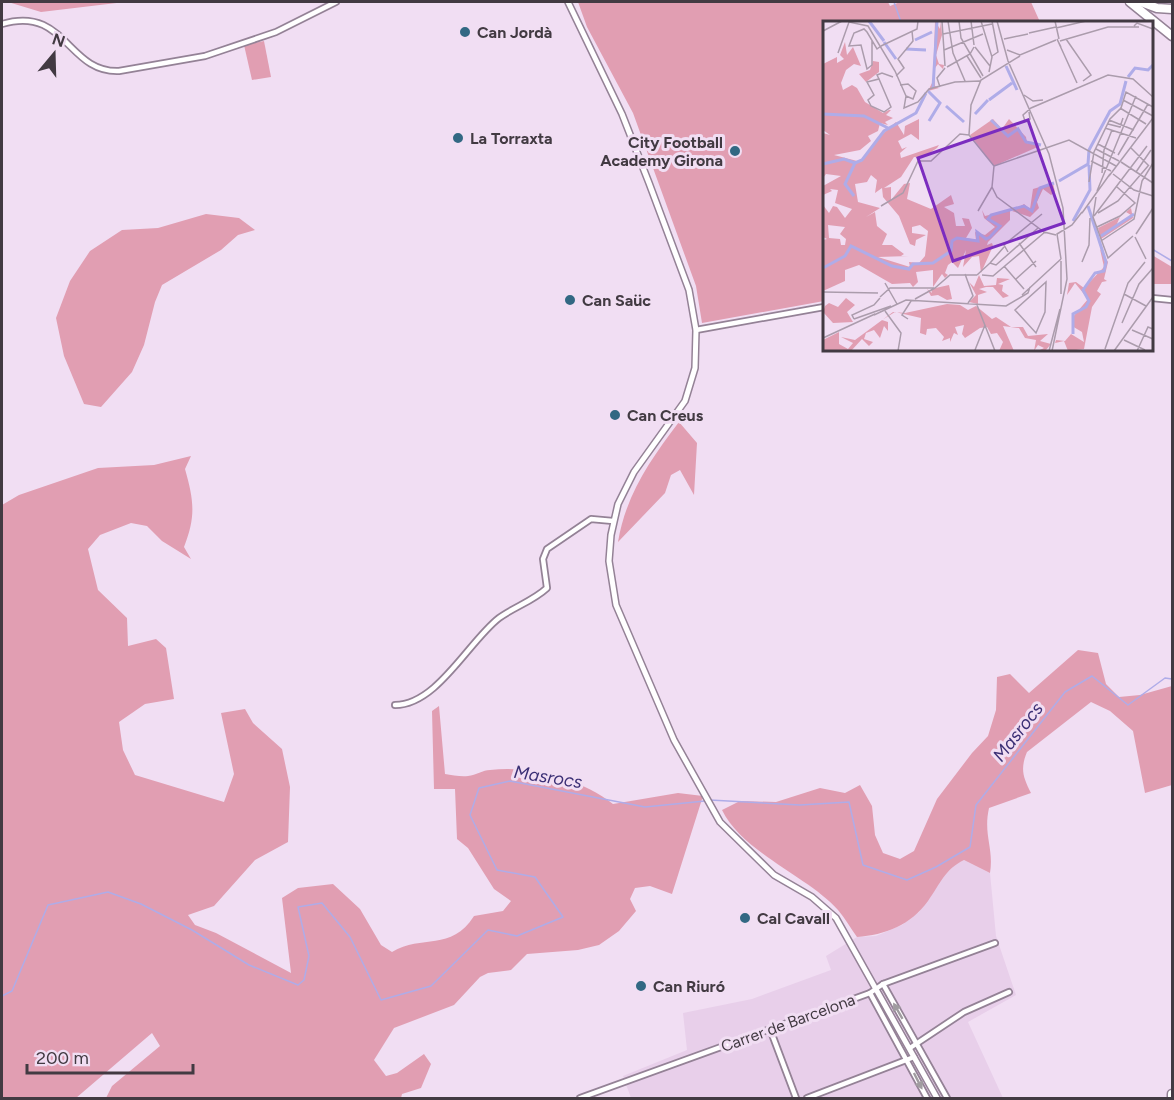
<svg xmlns="http://www.w3.org/2000/svg" width="1174" height="1100" viewBox="0 0 1174 1100" font-family="Figtree,sans-serif">
<style>
.built{fill:#e8cfea}
.green{fill:#e19eb2}
.lines{fill:none;stroke-linecap:round;stroke-linejoin:round}
.stream{stroke:#aface8;stroke-width:1.5}
.minor-casing{stroke:#948296;stroke-width:8}
.tertiary-casing{stroke:#948296;stroke-width:8}
.motorway-casing{stroke:#948296;stroke-width:11}
.minor{stroke:#fff;stroke-width:4.5}
.tertiary{stroke:#fff;stroke-width:5}
.motorway{stroke:#fff;stroke-width:8}
.oneway{fill:#a09ca0}
.poi-dot{fill:#326883;stroke:#f1def3;stroke-width:2}
.labels{text-anchor:middle;dominant-baseline:central;stroke-width:6;stroke-linejoin:round;paint-order:stroke}
.poi-label{font-size:16px;font-weight:bold;fill:#423a42;stroke:#f1def3;text-anchor:start}
.street-label{font-size:16px;fill:#423a42;stroke:#f1def3}
.water-label{font-size:18px;font-style:italic;fill:#3b2f75;stroke:#f1def3}
.inset-river{fill:none;stroke:#aface8;stroke-width:3}
.inset-road{fill:none;stroke:#ab9cac;stroke-width:1.5}
.view{fill:#7b2cbf;fill-opacity:0.15;stroke:#7b2cbf;stroke-width:3}
.inset-edge{fill:none;stroke:#423a42;stroke-width:3}
</style>
<rect width="100%" height="100%" fill="#f1def3"/>
<polygon class="built" points="964,860 990,873 996,936 1016,995 968,1022 1003,1098 631,1098 623,1076 687,1050 683,1013 752,999 831,970 826,956 857,937 876,936 902,925 919,912 949,867"/>
<g class="green">
<polygon points="8,2 125,2 41,12"/>
<polygon points="578,2 888,2 890,6 900,2 1031,2 1040,22 824,22 824,301 702,323 696,286 633,113 587,27"/>
<polygon points="264,41 271,77 252,80 244,45"/>
<polygon points="206,214 239,218 255,230 238,235 221,250 162,285 155,302 144,345 132,372 101,407 84,404 64,356 56,318 70,281 90,251 122,230 158,228"/>
<polygon points="1152,255 1172,267 1172,284 1152,284"/>
<path d="M679,422L697,443L694,495L680,470L671,475L665,493L618,542C626,494 651,459 679,422Z"/>
<path d="M191,456L185,469C194,501 196,516 184,547L191,559L162,541L147,526L131,523L100,535L88,549L98,590L127,618L128,646L156,639L166,648L174,699L145,704L119,722L123,750L135,775L224,802L234,774L221,713L245,709L253,723L282,749L290,787L288,842L255,860L214,906L188,915L195,925L216,933L291,973L282,898L298,888L333,884L360,909L381,945L392,952C422,934 451,952 474,916L503,911L511,901L494,889L468,848L457,839L455,789H434L432,711L439,706L445,774C452,775 461,777 468,776C476,775 483,770 490,770C532,765 581,779 613,804L678,793L703,796L672,894L650,886L635,888L630,899L636,911L619,931L599,945L578,950L527,954L511,970L488,973L480,977L454,1005L394,1028L374,1060L386,1076L397,1073L424,1054L431,1064L421,1088L402,1094L401,1098H106L112,1086L160,1046L152,1033L76,1098H2V505L19,495L98,468L154,465Z"/>
<path d="M1078,650L1098,653L1106,684L1119,697L1140,695L1172,686V785L1145,793L1133,731L1110,711L1091,702L1027,752C1020,769 1023,777 1031,793L989,808C983,835 994,848 990,873L964,860C945,869 940,884 928,901C911,925 885,935 857,937C851,929 845,918 838,910C809,877 742,852 722,810L740,801L776,802L820,788L845,793L860,785L872,806L875,835L883,853L900,859L914,851L937,799L972,753L988,736L996,710L997,677L1010,674L1029,693Z"/>
</g>
<g class="lines">
<g class="stream">
<polyline points="894,2 901,22"/>
<polyline points="1152,249 1172,261"/>
<polyline points="710,800 800,805 849,802 863,865 907,880 936,867 970,847 976,805 1065,692 1092,676 1128,705 1165,678 1172,679"/>
<polyline points="2,996 12,991 48,905 108,892 141,904 192,930 249,965 298,985 304,980 309,956 298,907 322,903 350,937 381,1000 431,986 488,930 517,936 563,917 535,877 497,870 470,815 479,788 510,781 645,807 705,801"/>
</g>
<g class="minor-casing">
<g id="minor">
<path d="M2,24C66,5 67,73 119,71L205,56L276,32L336,2"/>
<polyline points="1152,298 1172,300"/>
<polyline points="696,330 824,307"/>
<path d="M395,705C437,705 469,641 499,618C514,607 533,601 547,588L543,559L547,549L591,519L613,521"/>
<polyline points="883,984 947,1098"/>
<polyline points="870,993 927,1098"/>
<polyline points="770,1029 796,1098"/>
<polyline points="910,1048 964,1012 1009,992"/>
<polyline points="580,1098 870,993 883,984 995,943"/>
<polyline points="807,1098 914,1057"/>
</g>
</g>
<g class="tertiary-casing">
<polyline id="tertiary" points="568,2 622,114 649,183 689,290 696,330 695,368 685,401 634,472 618,504 611,535 609,561 616,605 674,740 720,822 774,875 812,897 836,918 937,1098"/>
</g>
<g class="motorway-casing">
<g id="motorway">
<polyline points="1130,2 1172,36"/>
<polyline points="1141,2 1157,8 1172,9"/>
<polyline points="1172,1098 1172,1094"/>
</g>
</g>
<use href="#minor" class="minor"/>
<use href="#tertiary" class="tertiary"/>
<use href="#motorway" class="motorway"/>
</g>
<defs><path id="oneway-solid" d="M-6-.8H1V-3.2L6.5 0L1 3.2V.8H-6Z" transform="scale(1.5)"/></defs>
<g class="oneway">
<use href="#oneway-solid" transform="translate(898 1011) rotate(-120)"/>
<use href="#oneway-solid" transform="translate(918 1081) rotate(63)"/>
</g>
<g class="poi-dot">
<circle cx="465" cy="32" r="6"/>
<circle cx="458" cy="138" r="6"/>
<circle cx="735" cy="151" r="6"/>
<circle cx="570" cy="300" r="6"/>
<circle cx="615" cy="415" r="6"/>
<circle cx="745" cy="918" r="6"/>
<circle cx="641" cy="986" r="6"/>
</g>
<g class="labels">
<g class="poi-label">
<text x="477" y="32">Can Jordà</text>
<text x="470" y="138">La Torraxta</text>
<text x="723" y="142" text-anchor="end">City Football<tspan x="723" dy="18">Academy Girona</tspan></text>
<text x="582" y="300">Can Saüc</text>
<text x="627" y="415">Can Creus</text>
<text x="757" y="918">Cal Cavall</text>
<text x="653" y="986">Can Riuró</text>
</g>
<g class="street-label">
<text transform="translate(788 1023) rotate(-20)">Carrer de Barcelona</text>
</g>
<g class="water-label">
<text transform="translate(1018 732) rotate(-52)">Masrocs</text>
<text transform="translate(548 777) rotate(9)">Masrocs</text>
</g>
</g>
<g transform="translate(823 21)">
<rect width="330" height="330" fill="#f1def3"/>
<path d="M112,0L117,8L118,0L119,14L113,34L116,43L121,44L120,48L115,43L112,47V65L116,67L105,70L110,60ZM22,21L24,34L30,26L38,45L31,43L23,49L18,62L20,69L29,64L34,67L42,81L60,92L66,89H68L63,94L70,97L62,101L65,104L57,102L55,110L45,115L48,120L37,129L11,134L38,141L54,118L73,101L81,114L82,105L96,98V119L88,113L75,120L79,128L84,126L77,132L78,137L116,124L114,127L99,137L91,136L78,156L61,167L68,166V179L81,163L87,162L84,178L108,188L128,174L131,183L121,186L131,192L133,205H142L139,197L146,198L149,207L143,217L153,219L152,211L162,214L172,206L161,197L159,189L162,195L187,189V199L165,221L164,224L169,222L170,225L158,252L156,235L149,236L140,246L143,229L135,247L129,241L125,244L122,252L125,254L122,257L119,253L110,266V249L93,251L95,261L90,266L87,262L69,263L36,244L22,249V260L0,270V219L4,218L0,216V184L6,192L10,185L14,186L22,197L29,188L12,182L15,169L7,168L9,170L0,174V165L18,155L3,153L0,157V112L7,114L0,109V43L14,36V42L21,38L17,34ZM48,154L54,159L52,172L59,167L60,176L76,195L87,223L92,225L93,219L103,214L89,212V206L97,204L105,210L102,235L96,242L86,241L87,246L55,236L86,235H78L81,233L69,224H59L64,213L54,205L52,191L43,196L57,187L35,181L32,163L44,161ZM5,204L22,206L17,213L23,218L22,224H18L17,218L6,217ZM50,40L56,41V51L43,61L36,53L47,49ZM170,98L179,108L186,98L203,116L204,122L217,125L171,145L147,114ZM230,162L232,171L228,174L220,168L214,181L216,187L207,196L189,190L201,183L207,188L210,168ZM308,187L310,197L278,218L275,207L297,196L293,205L308,194L303,191ZM277,228L285,241L281,258L284,260L279,261L274,270L278,273L269,286L261,328L245,330L241,320L232,322L233,319L242,320L248,313L261,321L259,311L249,305V297L265,278L252,262L244,274L246,262L253,261L261,267L281,246ZM156,254L161,265L173,264L174,257L187,258L175,263L180,264L179,270L186,275L180,277L170,266H163L156,268L164,271L155,274V283L146,281L153,274L146,261L151,266ZM126,264L129,278L124,279L115,274L108,275L104,268L109,272L108,268ZM23,277L32,284L24,291L30,301L10,302L0,291L2,285L6,282L15,286ZM124,283L137,284L145,289L153,285L169,298L173,296L188,306H200L205,315L225,313L217,320L228,323L223,329L215,330L221,327L215,324L211,330L213,319L202,317L196,307L180,305L191,330H176L180,321L174,312L168,313L164,306L157,307L142,317L139,313L141,304L132,306L135,314L131,312L127,321V317L119,320L121,316L113,307L104,308L103,314L97,312L98,297L72,291L59,299L65,301V310L61,305L57,317L51,309L43,312L41,318L50,321L46,325L39,318L28,330H0V319L16,311V323L25,328L30,322L18,316L32,319L70,291L82,292Z" fill="#e19eb2" fill-rule="evenodd"/>
<path class="inset-river" d="M46,0L61,20M92,19L109,11M61,21L73,38M83,28L103,29M183,45L194,69M305,56L312,47L325,49L330,44M110,67L114,0M105,70L117,82L106,100M166,79L189,62M123,85L141,101M0,93L41,95L67,108M152,93L165,79M168,99L185,115L195,108L203,121L218,124M0,143L21,138L32,142M236,160L265,143L266,129L287,90L297,83L303,60M31,175L22,163L32,142L39,139L61,110L93,92L103,72M250,200L267,169L266,144M278,215L311,193M0,247L22,235L28,225L69,245L86,248L90,243L110,242L128,230L129,220L134,217L155,220L154,211L163,218L167,216L177,205L165,198L168,194L201,185L209,190L217,167L231,162M250,313V293L263,286L266,280L260,269L272,252L281,250L283,241L265,185"/>
<path class="inset-road" d="M119,0L122,45M125,0L130,32L142,60M136,0L138,17L160,55M148,0L151,24M158,0L169,36L166,51M174,0L185,40L226,133L240,187L244,258L229,330M232,0L236,18M311,5L314,2L330,8M233,7L263,0M0,10L19,0M206,12L233,6M120,13L169,3M181,18L205,13M243,18L268,54L260,60M49,19V44L44,48L38,24L26,25L31,12L41,8L44,11L54,28L58,25M237,20L285,6H316M58,25L94,8L95,0M152,26L167,45M238,26L234,18L254,62M121,29L160,13M184,29L197,34L233,19M15,32L26,1L45,5L72,50L83,75L81,87L95,81L106,68L132,61L157,60M144,35L158,57M169,35L175,31L169,0M197,35L158,59L148,84L146,114L171,145L169,166L174,176L221,211L233,214M124,46L147,33L151,26M73,55L81,47L75,38L90,20L89,10M56,58L68,86L61,91L48,85L45,79L51,74L44,61ZM56,58L54,54L59,52L70,56M77,64L85,63L93,70L90,78L83,75M117,66L114,57L122,47M201,74L210,80L220,79M300,79L330,95M297,87L323,103M206,91L207,98L202,100L200,94L208,87L285,54L310,58L330,76M286,99L311,109M285,103L297,106L300,97M282,107L313,117M275,123L292,132M308,127L326,145M273,128L296,140M295,134L325,83M268,140L288,150M298,141L330,162M171,145L246,119L293,145M313,151L328,129M279,152L281,129L289,109M290,153L311,169L330,175M286,155L330,97M266,161L271,131L287,98L298,87L303,71L330,86M274,170L313,75M58,185L80,172L95,140H108L137,113L146,114M155,190L169,166M259,192L287,153M275,192L295,180L325,145M271,195L324,125M270,196L285,237L310,215M270,196L273,176M274,206L297,195L312,182L294,166M313,213L330,187M312,216L323,238M278,220L311,198L319,160L330,142M196,222L213,246M185,231L181,224L219,193M238,238L234,213L249,204L259,191M238,240V273M259,241L266,224L267,197M167,242L181,226M181,245L201,268M142,253L150,275L145,282M154,254L167,242L173,244L215,207M159,254L170,255L222,211M193,258L213,240M223,261L222,291L213,312L192,289ZM62,262L74,283M112,267L127,254H154M0,271L55,272M301,273L323,285M199,274L238,238M57,276L67,267H111M92,278L112,267M154,284L172,330M62,290L78,312L75,330M51,294L83,279L183,285L205,272L207,266M31,298L68,285M31,298L29,294L51,284L57,277M85,298L79,294L88,280M299,302L316,263L330,247M309,309L330,318M0,317L52,293M301,319L322,329M282,328L305,262L322,241M152,329L162,304M226,330L237,288M291,330L330,276M314,330L325,306L330,308"/>
<path class="view" d="M205,99L241,202L130,240L95,137Z"/>
<rect width="330" height="330" class="inset-edge"/>
</g>
<rect width="1174" height="1100" fill="none" stroke="#423a42" stroke-width="6"/>
<g transform="translate(54 54) rotate(19)" stroke="#f1def3" stroke-width="4.5" paint-order="stroke">
<path d="M0-4.5L10 22L0 15L-10 22Z" fill="#423a42"/>
<text y="-9" font-size="16" font-weight="bold" text-anchor="middle" fill="#423a42">N</text>
</g>
<path d="M27 1064v9h166v-9" fill="none" stroke="#423a42" stroke-width="3"/>
<text x="36" y="1064" font-size="18" fill="#423a42" stroke="#f1def3" stroke-width="4.5" paint-order="stroke">200 m</text>
</svg>
